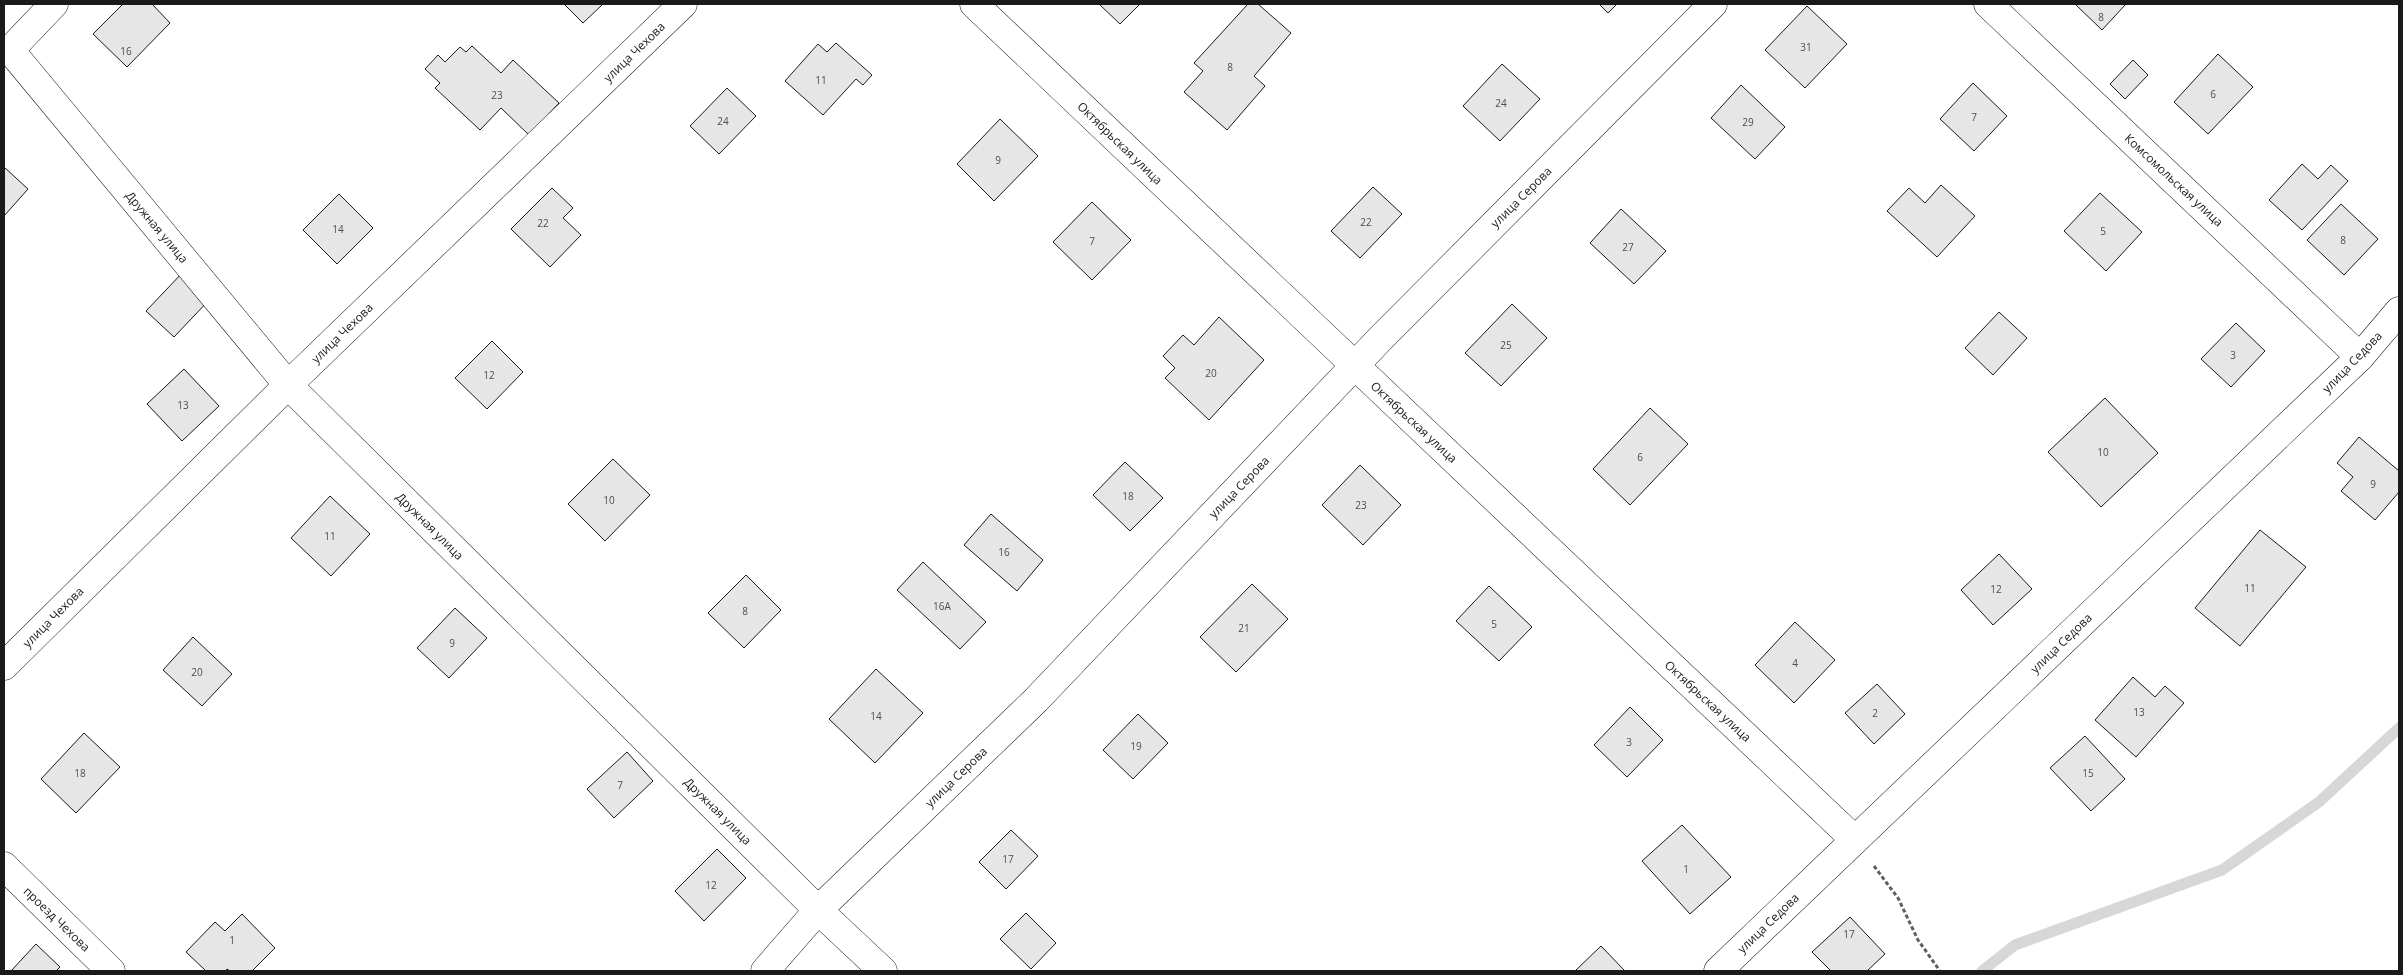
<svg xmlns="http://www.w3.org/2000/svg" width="2403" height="975" viewBox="0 0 2403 975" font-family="'Open Sans',sans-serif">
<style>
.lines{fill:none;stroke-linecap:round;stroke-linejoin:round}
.stream{stroke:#d7d7d7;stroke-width:11}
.building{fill:#e6e6e6;stroke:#1a1a1a}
.minor-casing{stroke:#1a1a1a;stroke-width:29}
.path{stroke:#5f5f5f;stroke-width:3;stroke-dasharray:4 2.5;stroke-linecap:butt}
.minor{stroke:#fff;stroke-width:28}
.labels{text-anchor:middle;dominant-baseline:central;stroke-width:4;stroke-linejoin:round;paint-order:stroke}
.number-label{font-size:10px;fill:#4d4d4d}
.street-label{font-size:12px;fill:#1a1a1a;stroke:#fff}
</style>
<rect width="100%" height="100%" fill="#fff"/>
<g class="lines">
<polyline class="stream" points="1982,971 2015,945 2222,870 2319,802 2399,728"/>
</g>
<g class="building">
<polygon points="123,4 152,4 170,23 127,67 93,34"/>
<polygon points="564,4 603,4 583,23"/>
<polygon points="1099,4 1140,4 1120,24"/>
<polygon points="1248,4 1258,4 1291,33 1254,76 1265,86 1227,130 1184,92 1203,71 1194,63"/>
<polygon points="1599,4 1617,4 1608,13"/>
<polygon points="2075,4 2126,4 2102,30"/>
<polygon points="1807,6 1847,44 1805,88 1765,50"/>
<polygon points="836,43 872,75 863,85 856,79 823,115 785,81 818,44 827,52"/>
<polygon points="472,46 501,73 513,60 559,103 529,135 501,108 480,130 435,88 440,83 425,69 438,55 445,62 460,47 466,52"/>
<polygon points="2218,54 2253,87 2208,134 2174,102"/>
<polygon points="2133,60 2148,75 2125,99 2110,84"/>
<polygon points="1502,64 1540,99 1500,141 1463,106"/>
<polygon points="1973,83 2007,116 1974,151 1940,119"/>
<polygon points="1741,85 1785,127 1755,159 1711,118"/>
<polygon points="727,88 756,116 719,154 690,126"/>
<polygon points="1000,119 1038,156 994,201 957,164"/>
<polygon points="2302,164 2318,179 2331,165 2348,181 2302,230 2269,200"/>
<polygon points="4,167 28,189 4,216"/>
<polygon points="1941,185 1975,216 1937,257 1887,211 1909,188 1925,203"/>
<polygon points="1373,187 1402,214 1360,258 1331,231"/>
<polygon points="552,188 573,208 563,218 581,235 550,267 511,229"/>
<polygon points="2100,193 2142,232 2106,271 2064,231"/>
<polygon points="339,194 373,228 337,264 303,230"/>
<polygon points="1092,202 1131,240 1092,280 1053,242"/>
<polygon points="2341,204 2378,239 2344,275 2307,240"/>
<polygon points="1621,209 1666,251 1634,284 1590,243"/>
<polygon points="184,271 212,297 174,337 146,311"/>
<polygon points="1512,304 1547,338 1501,386 1465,353"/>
<polygon points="1999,312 2027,338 1993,375 1965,348"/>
<polygon points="1219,317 1264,360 1209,420 1165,378 1175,368 1163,356 1183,335 1194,345"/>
<polygon points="2236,323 2265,351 2231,387 2201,359"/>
<polygon points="492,341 523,372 487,409 455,378"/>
<polygon points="184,369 219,406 182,441 147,404"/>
<polygon points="2105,398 2158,453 2101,507 2048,452"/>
<polygon points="1650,408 1688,444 1630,505 1593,469"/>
<polygon points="2359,437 2399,471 2399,492 2375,520 2341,491 2353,477 2337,463"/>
<polygon points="613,459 650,495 605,541 568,504"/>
<polygon points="1125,462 1163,498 1130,531 1093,495"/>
<polygon points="1360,465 1401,505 1363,545 1322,505"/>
<polygon points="330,496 370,534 331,576 291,538"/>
<polygon points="991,514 1043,560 1017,591 964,545"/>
<polygon points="2260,530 2306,567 2240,646 2195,608"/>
<polygon points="1999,554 2032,589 1993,625 1961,590"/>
<polygon points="923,562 986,622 960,649 897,590"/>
<polygon points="746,575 781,610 744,648 708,613"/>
<polygon points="1252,584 1288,619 1236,672 1200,637"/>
<polygon points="1489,586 1532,627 1499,661 1456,621"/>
<polygon points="455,608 487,638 449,678 417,648"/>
<polygon points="1795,622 1835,660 1794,703 1755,665"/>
<polygon points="193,637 232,674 202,706 163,670"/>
<polygon points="876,669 923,713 875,763 829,719"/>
<polygon points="2133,677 2155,697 2165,686 2184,703 2136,757 2095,720"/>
<polygon points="1877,684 1905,714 1874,744 1845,713"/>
<polygon points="1630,707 1663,740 1627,777 1594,745"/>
<polygon points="1138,714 1168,743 1133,779 1103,750"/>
<polygon points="84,733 120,767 76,813 41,779"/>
<polygon points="2085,736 2125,779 2091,811 2050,768"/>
<polygon points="627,752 653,781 614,818 587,789"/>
<polygon points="1682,825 1731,877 1690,914 1642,861"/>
<polygon points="1011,830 1038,856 1006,889 979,862"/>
<polygon points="717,849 746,878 704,921 675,891"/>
<polygon points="1026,913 1056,943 1031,969 1000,939"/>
<polygon points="242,914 275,948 252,971 230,971 227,969 225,971 206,971 186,952 215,922 225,931"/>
<polygon points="1850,917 1885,954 1867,971 1831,971 1812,952"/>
<polygon points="36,944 60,967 56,971 11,971"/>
<polygon points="1601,946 1625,971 1575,971"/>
</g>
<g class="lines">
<g class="minor-casing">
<g id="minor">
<polyline points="54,4 10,50 288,385 818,910 883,971"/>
<polyline points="974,4 1855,840"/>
<polyline points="1988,4 2360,357"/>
<polyline points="4,666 288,385 683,4"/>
<polyline points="4,866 111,971"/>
<polyline points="765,971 818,910 1036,700 1381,338 1713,4"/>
<polyline points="1718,971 2360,357 2399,311"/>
</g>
</g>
<polyline class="path" points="1874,866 1898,898 1918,940 1940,971"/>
<use href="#minor" class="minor"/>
</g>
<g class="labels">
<g class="number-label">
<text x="2101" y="17">8</text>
<text x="1806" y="47">31</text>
<text x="126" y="51">16</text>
<text x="1230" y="67">8</text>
<text x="821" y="80">11</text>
<text x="2213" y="94">6</text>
<text x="497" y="95">23</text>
<text x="1501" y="103">24</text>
<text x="1974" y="117">7</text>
<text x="723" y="121">24</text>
<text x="1748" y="122">29</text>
<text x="998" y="160">9</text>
<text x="1366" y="222">22</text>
<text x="543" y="223">22</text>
<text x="338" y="229">14</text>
<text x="2103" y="231">5</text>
<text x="2343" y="240">8</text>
<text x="1092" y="241">7</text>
<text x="1628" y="247">27</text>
<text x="1506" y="345">25</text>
<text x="2233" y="355">3</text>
<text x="1211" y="373">20</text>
<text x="489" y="375">12</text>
<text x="183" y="405">13</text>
<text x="2103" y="452">10</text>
<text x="1640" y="457">6</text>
<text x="2373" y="484">9</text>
<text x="1128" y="496">18</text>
<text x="609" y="500">10</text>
<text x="1361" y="505">23</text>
<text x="330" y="536">11</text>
<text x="1004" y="552">16</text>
<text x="2250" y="588">11</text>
<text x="1996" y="589">12</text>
<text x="942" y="606">16А</text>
<text x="745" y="611">8</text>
<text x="1494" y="624">5</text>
<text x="1244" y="628">21</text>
<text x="452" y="643">9</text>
<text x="1795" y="663">4</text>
<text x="197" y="672">20</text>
<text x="2139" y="712">13</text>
<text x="1875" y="713">2</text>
<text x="876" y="716">14</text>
<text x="1629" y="742">3</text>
<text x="1136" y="746">19</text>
<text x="80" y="773">18</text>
<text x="2088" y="773">15</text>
<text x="620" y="785">7</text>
<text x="1008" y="859">17</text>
<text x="1686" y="869">1</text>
<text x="711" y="885">12</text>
<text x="1849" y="934">17</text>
<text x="232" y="940">1</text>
</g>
<g class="street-label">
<text transform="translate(634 52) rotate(-44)">улица Чехова</text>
<text transform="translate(1120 143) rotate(44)">Октябрьская улица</text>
<text transform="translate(2174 180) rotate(43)">Комсомольская улица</text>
<text transform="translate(1521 197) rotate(-45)">улица Серова</text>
<text transform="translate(157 227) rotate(50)">Дружная улица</text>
<text transform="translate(342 333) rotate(-44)">улица Чехова</text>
<text transform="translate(2352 362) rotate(-46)">улица Седова</text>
<text transform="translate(1414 422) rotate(43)">Октябрьская улица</text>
<text transform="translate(1239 487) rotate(-46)">улица Серова</text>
<text transform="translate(430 526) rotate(45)">Дружная улица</text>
<text transform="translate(53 617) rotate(-45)">улица Чехова</text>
<text transform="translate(2061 643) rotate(-44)">улица Седова</text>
<text transform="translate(1708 701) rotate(43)">Октябрьская улица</text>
<text transform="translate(956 777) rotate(-44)">улица Серова</text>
<text transform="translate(718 811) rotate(45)">Дружная улица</text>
<text transform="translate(57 919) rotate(44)">проезд Чехова</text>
<text transform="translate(1768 923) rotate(-44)">улица Седова</text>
</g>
</g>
<rect width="2403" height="975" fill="none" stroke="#1a1a1a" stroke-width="10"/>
</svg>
